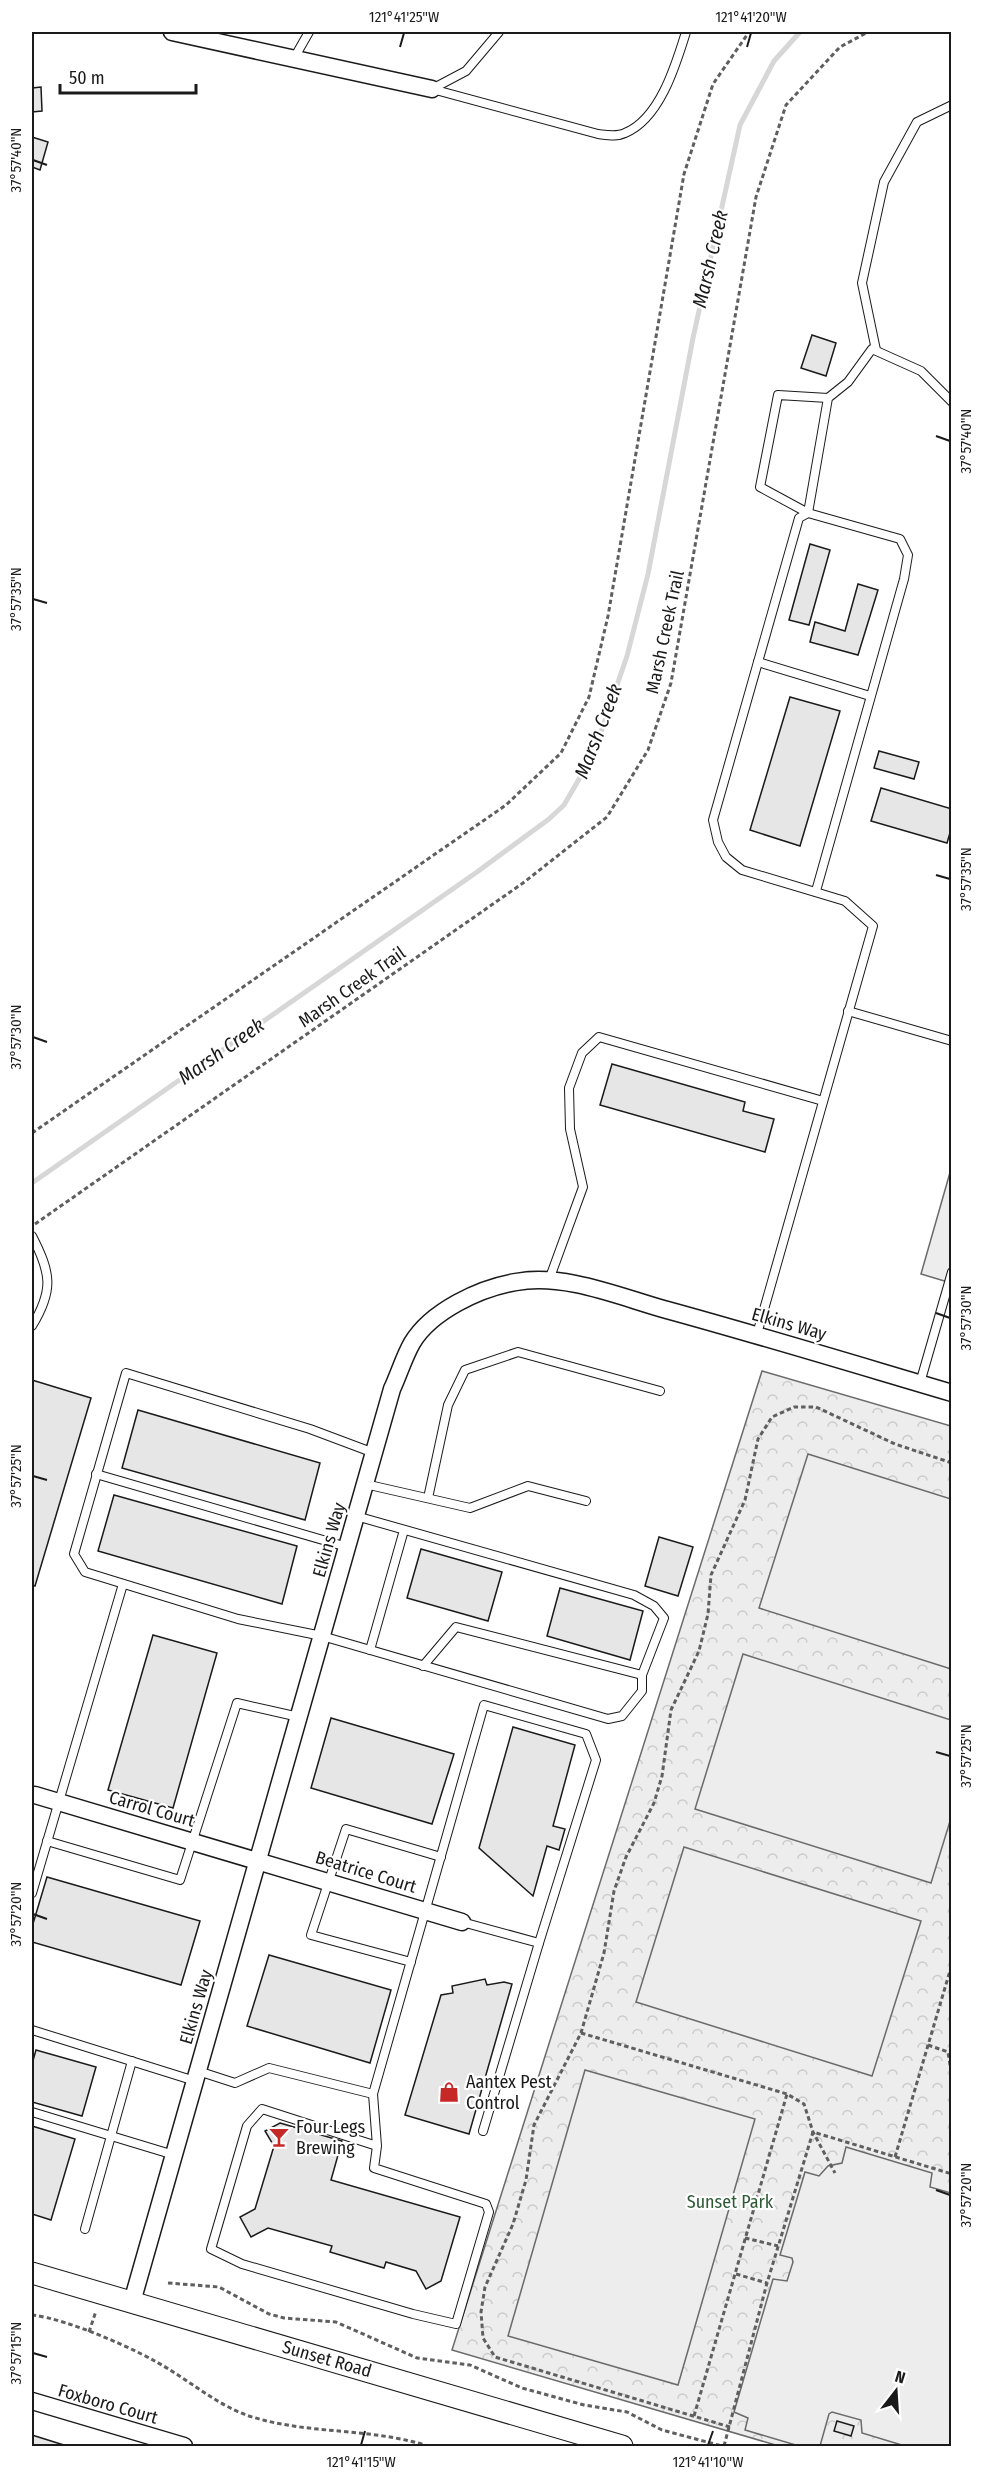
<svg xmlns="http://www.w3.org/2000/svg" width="983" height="2478" viewBox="0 0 983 2478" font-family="'Fira Sans Condensed',sans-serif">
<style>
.park{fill:url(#park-crowns);stroke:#6a6a6a;stroke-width:1.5}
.built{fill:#ededed;stroke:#6a6a6a;stroke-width:1.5}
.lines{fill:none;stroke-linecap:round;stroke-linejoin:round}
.stream{stroke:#d7d7d7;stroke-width:5}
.building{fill:#e6e6e6;stroke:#1a1a1a;stroke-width:1.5}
.service-casing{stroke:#1a1a1a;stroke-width:10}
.minor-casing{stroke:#1a1a1a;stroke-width:19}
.tertiary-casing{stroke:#1a1a1a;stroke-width:23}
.path{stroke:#5f5f5f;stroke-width:3;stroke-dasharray:4.5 3;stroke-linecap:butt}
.service{stroke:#fff;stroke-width:8}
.minor{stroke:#fff;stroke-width:16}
.tertiary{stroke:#fff;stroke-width:21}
.ticks{fill:none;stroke:#1a1a1a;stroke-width:2}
.labels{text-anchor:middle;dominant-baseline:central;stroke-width:4.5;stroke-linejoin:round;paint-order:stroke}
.street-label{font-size:18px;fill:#1a1a1a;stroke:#fff}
.poi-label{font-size:18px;fill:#1a1a1a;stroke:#fff;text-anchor:start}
.park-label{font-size:18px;fill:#2b5a34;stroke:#fff}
.water-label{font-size:20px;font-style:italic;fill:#1a1a1a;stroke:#fff}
.neatline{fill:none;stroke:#1a1a1a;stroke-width:2}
.ticks-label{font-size:15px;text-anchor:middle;fill:#1a1a1a}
</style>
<defs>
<pattern id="park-crowns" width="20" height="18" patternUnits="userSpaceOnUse" patternTransform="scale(1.5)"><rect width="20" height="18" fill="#ededed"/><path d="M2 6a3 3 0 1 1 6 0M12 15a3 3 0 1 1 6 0" fill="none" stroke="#cbcbcb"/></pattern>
</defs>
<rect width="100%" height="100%" fill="#fff"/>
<polygon class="park" points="762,1371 951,1426 951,2446 779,2446 452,2350"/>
<g class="built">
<polygon points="951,1169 951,1283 921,1274"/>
<polygon points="808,1454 951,1499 951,1669 759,1608"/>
<polygon points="743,1654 951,1720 951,1818 931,1883 695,1809"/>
<polygon points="684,1847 921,1921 872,2076 636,2002"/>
<polygon points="585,2070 755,2119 678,2385 508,2336"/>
<polygon points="846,2147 932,2173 930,2187 951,2193 951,2446 905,2446 862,2433 861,2420 832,2412 829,2414 820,2446 799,2446 745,2430 748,2418 734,2412 773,2279 787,2281 793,2262 792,2258 780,2255 805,2172 819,2176 828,2166 842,2163"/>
</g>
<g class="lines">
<polyline class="stream" points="32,1183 477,872 549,819 564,805 593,755 627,656 648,574 693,338 740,125 774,61 800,32"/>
</g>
<g class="building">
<polygon points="41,87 42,111 32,112 32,88"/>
<polygon points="32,137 48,142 40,170 32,167"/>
<polygon points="812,335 836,343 826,376 801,368"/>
<polygon points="810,544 830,550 809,625 789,620"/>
<polygon points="858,584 878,590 858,655 810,642 815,622 845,631"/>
<polygon points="790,697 840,711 800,846 750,830"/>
<polygon points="879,751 919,762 914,779 874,768"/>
<polygon points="881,788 952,809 952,826 947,843 871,821"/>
<polygon points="612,1064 745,1102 743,1111 774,1119 765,1152 600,1105"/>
<polygon points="32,1380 91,1398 35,1586 32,1585"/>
<polygon points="138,1410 320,1463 305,1520 122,1468"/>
<polygon points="114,1495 297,1546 282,1604 98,1551"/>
<polygon points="659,1537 693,1547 678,1596 645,1586"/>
<polygon points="421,1549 502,1572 488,1621 407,1598"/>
<polygon points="560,1588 643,1611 630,1660 547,1636"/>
<polygon points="153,1635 217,1653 173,1808 108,1790"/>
<polygon points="331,1718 454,1754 432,1824 311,1788"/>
<polygon points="513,1727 575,1745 553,1826 565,1829 559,1850 547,1846 533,1896 479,1848"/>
<polygon points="47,1877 200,1921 181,1985 32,1942 32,1927"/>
<polygon points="269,1955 391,1990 370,2063 247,2026"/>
<polygon points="485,1979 487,1985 504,1982 512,1984 469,2134 405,2115 441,1995 453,1993 452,1986"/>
<polygon points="36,2050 96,2067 82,2116 32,2102 32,2064"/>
<polygon points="280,2123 342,2141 331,2180 460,2217 441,2281 426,2289 416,2271 386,2262 384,2268 330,2252 332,2246 268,2228 251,2237 240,2217 255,2209 274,2146 265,2131"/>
<polygon points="32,2126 75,2139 51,2220 32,2214"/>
<polygon points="837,2421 854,2426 851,2436 834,2431"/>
<polygon points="32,2435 67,2446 32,2446"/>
</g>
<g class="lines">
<g class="service-casing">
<g id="service">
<polyline points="293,60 309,32"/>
<path d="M432,89L598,134C607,135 617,137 625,133C660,119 676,64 686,32"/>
<polyline points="432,89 466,71 499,32"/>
<polyline points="876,350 862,283 884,182 917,122 952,105"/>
<polyline points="828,398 808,513 760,487 778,395 828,398 848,382 872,349 921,371 952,402"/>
<polyline points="758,662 870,696"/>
<polyline points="848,1011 952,1041"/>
<path d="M32,1236C51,1273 54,1290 32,1326"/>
<polyline points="549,1280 583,1187 570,1129 569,1088 582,1053 599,1037 823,1101"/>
<polyline points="757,1334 873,926 845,901 742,870 726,857 718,842 713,820 799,518 808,513 900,539 908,555 904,579 816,891"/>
<polyline points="920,1383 952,1272"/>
<polyline points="96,1474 347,1547"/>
<polyline points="365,1484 470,1508 528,1486 586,1501"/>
<polyline points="428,1498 448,1405 465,1370 518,1352 660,1391"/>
<polyline points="356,1516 634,1595 654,1606 664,1618 642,1675 642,1691 622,1716 608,1719 322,1636 238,1619 85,1572 74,1554 126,1373 310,1429 374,1453"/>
<polyline points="370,1650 404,1530"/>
<polyline points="423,1666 456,1627 642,1675"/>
<polyline points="47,1841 180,1880 237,1703 299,1717"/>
<polyline points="32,1893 123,1584"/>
<polyline points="411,1962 311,1935 346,1829 441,1857"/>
<polyline points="32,2030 195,2081"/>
<polyline points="198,2071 235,2083 269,2068 373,2094 484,1705 586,1734 596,1760 539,1943 462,1922"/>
<polyline points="373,2094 377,2146 374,2168 486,2204 489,2212 456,2324 413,2314 242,2264 211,2249 247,2126 262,2109 377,2146"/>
<polyline points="32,2112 174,2155"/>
<polyline points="483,2131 539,1943"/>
<polyline points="85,2229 132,2061"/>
</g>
</g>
<g class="minor-casing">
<g id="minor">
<polyline points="172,32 432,89"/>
<polyline points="35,1795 462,1922"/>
<path d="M132,2302L392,1389C399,1374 404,1357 412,1343C431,1311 480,1288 516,1282C565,1273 620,1297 667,1310C762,1336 857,1365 952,1393"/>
<polyline points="32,2401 184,2446"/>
</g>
</g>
<g class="tertiary-casing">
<polyline id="tertiary" points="32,2273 622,2446"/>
</g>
<g class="path">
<polyline points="32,1133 506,805 561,753 589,697 608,616 684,174 713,84 749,32"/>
<polyline points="35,1224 523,883 607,817 648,750 671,683 756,197 786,105 840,47 868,32"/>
<polyline points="581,2033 787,2094 804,2104 813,2132 835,2173"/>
<polyline points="928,2045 948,2052 952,2077"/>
<polyline points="895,2157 952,1964"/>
<polyline points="745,2238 778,2246"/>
<polyline points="736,2274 767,2283"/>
<polyline points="168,2283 219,2287 269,2314 284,2318 336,2322 417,2358 470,2365 522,2388 584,2405 627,2412 662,2430 722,2446"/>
<path d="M32,2315C68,2319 139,2350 170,2370C196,2386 220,2406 249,2416C308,2435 368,2427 428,2446"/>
<polyline points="89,2332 96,2311"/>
<polyline points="694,2416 787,2094"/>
<polyline points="730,2427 495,2357 483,2338 481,2312 485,2287 513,2224 526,2180 534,2125 581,2033 604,1953 614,1891 626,1857 654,1803 662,1776 671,1710 699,1651 708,1614 711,1575 745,1500 758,1439 772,1417 794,1407 816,1407 895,1444 952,1463"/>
<polyline points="724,2446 767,2283 813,2132 952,2174"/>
</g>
<use href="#service" class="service"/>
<use href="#minor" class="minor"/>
<use href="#tertiary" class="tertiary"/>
</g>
<path class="ticks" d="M400,47L404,33M747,47L751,33M33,160L47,165M936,436L950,441M33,599L47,603M936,875L950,879M33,1037L47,1042M936,1313L950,1318M33,1476L47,1480M936,1752L950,1756M33,1914L47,1919M936,2190L950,2195M33,2353L47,2357M361,2445L365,2431M708,2445L713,2431"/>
<defs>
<g id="shop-bare" transform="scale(1.62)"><path d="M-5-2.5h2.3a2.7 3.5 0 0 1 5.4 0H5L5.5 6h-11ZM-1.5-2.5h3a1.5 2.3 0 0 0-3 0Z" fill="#c62828" stroke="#fff" stroke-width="2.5" paint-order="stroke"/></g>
<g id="bar-bare" transform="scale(1.62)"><path d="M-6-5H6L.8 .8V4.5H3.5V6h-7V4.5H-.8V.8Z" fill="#c62828" stroke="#fff" stroke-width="2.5" paint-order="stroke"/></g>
</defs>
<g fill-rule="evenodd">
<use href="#shop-bare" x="449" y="2092"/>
<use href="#bar-bare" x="279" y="2137"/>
</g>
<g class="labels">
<g class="street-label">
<text transform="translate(665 632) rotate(-78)">Marsh Creek Trail</text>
<text transform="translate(352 987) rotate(-35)">Marsh Creek Trail</text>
<text transform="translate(789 1324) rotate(16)">Elkins Way</text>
<text transform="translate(329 1540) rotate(-74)">Elkins Way</text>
<text transform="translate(152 1809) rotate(16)">Carrol Court</text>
<text transform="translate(366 1872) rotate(17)">Beatrice Court</text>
<text transform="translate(196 2007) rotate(-74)">Elkins Way</text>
<text transform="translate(327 2359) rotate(16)">Sunset Road</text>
<text transform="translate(108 2404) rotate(16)">Foxboro Court</text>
</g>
<g class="poi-label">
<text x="466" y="2082">Aantex Pest<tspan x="466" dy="21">Control</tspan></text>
<text x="296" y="2127">Four Legs<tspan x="296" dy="21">Brewing</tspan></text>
</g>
<g class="park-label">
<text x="730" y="2202">Sunset Park</text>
</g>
<g class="water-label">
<text transform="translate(710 259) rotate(-77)">Marsh Creek</text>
<text transform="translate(598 731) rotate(-69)">Marsh Creek</text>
<text transform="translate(221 1051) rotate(-35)">Marsh Creek</text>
</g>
</g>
<rect width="983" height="2478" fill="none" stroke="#ffffff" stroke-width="66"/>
<g transform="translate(896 2391) rotate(17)" stroke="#ffffff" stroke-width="4.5" paint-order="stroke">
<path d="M0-4.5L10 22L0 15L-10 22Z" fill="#1a1a1a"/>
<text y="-9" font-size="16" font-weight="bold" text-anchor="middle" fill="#1a1a1a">N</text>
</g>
<path d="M60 84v9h136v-9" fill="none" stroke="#1a1a1a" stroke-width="3"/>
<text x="69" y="84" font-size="18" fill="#1a1a1a" stroke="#ffffff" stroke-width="4.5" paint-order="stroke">50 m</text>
<rect x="33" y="33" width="917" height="2412" class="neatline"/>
<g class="ticks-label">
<text x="404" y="22">121°41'25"W</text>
<text x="751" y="22">121°41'20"W</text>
<text transform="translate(16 160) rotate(-90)" y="5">37°57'40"N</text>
<text transform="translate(966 441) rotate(-90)" y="5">37°57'40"N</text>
<text transform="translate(16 599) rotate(-90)" y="5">37°57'35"N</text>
<text transform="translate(966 879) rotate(-90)" y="5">37°57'35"N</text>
<text transform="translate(16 1037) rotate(-90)" y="5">37°57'30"N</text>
<text transform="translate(966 1318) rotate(-90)" y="5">37°57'30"N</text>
<text transform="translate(16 1476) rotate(-90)" y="5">37°57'25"N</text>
<text transform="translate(966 1756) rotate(-90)" y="5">37°57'25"N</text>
<text transform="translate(16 1914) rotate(-90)" y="5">37°57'20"N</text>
<text transform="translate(966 2195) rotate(-90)" y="5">37°57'20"N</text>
<text transform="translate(16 2353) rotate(-90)" y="5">37°57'15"N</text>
<text x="361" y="2467">121°41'15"W</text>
<text x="708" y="2467">121°41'10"W</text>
</g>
</svg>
